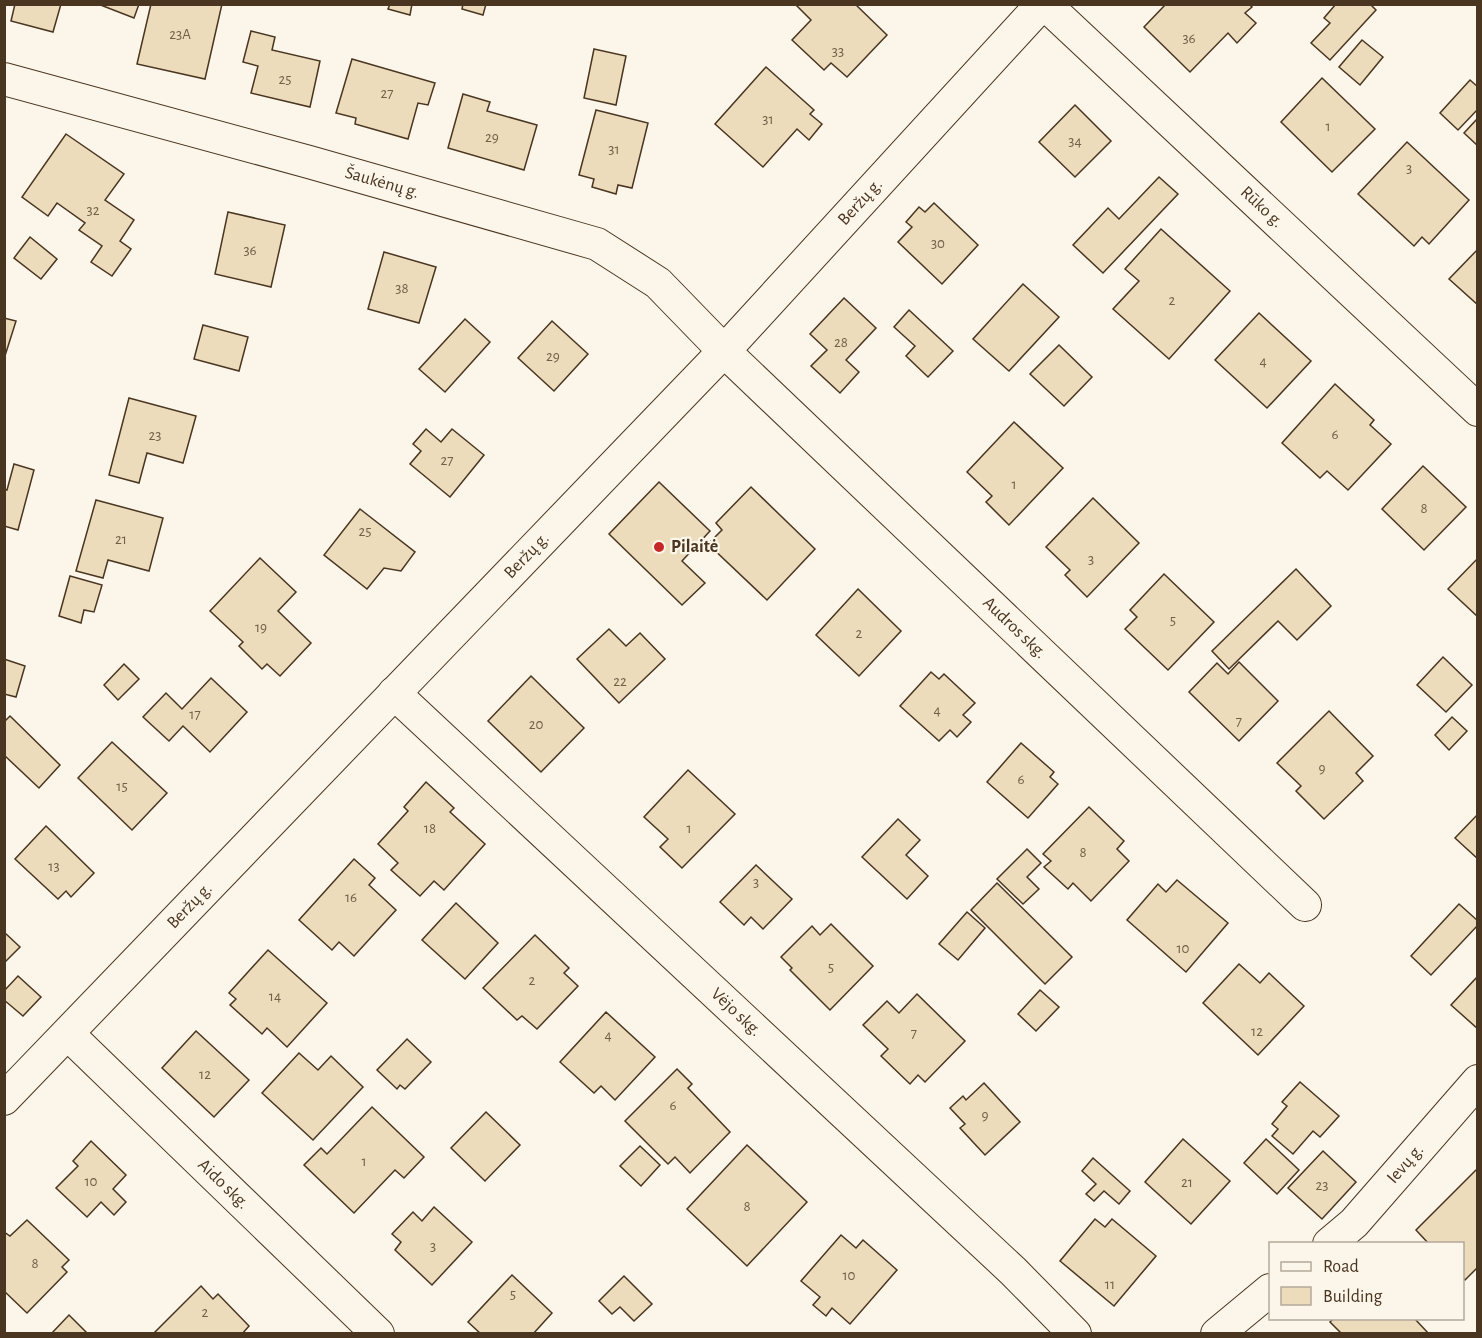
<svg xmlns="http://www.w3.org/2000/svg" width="1482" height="1338" viewBox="0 0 1482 1338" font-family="'Alegreya Sans',sans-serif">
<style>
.building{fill:#ecdcbc;stroke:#4a3520;stroke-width:1.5}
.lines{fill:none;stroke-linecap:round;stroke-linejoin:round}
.street-casing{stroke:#4a3520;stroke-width:34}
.street{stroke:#fbf6e9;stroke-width:32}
.poi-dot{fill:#c62828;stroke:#fbf6e9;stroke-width:2}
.labels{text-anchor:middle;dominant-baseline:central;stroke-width:4.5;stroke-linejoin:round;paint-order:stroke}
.number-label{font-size:15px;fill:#725f47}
.street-label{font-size:18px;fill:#4a3520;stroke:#fbf6e9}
.poi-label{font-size:18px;font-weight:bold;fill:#4a3520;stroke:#fbf6e9;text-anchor:start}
</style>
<rect width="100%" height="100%" fill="#fbf6e9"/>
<g class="building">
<polygon points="15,4 61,4 53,32 11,21"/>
<polygon points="98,4 139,4 134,18"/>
<polygon points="151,4 222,4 205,79 137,64"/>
<polygon points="390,4 412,4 410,15 388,9"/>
<polygon points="463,4 486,4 483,15 462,9"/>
<polygon points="795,4 855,4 887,35 847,77 831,63 824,70 792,40 811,20"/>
<polygon points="1166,4 1249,4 1252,7 1245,13 1256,23 1237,43 1228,33 1190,72 1144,27"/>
<polygon points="1336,4 1370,4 1376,10 1330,60 1311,43 1330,23 1324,18"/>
<polygon points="251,31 275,37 272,50 320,61 310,107 251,93 258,66 243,62"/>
<polygon points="1362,40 1383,57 1360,85 1339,67"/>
<polygon points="594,49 626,56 616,105 584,98"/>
<polygon points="352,59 435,83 428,105 418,103 408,139 355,124 356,118 336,113"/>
<polygon points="766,67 814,110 810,114 822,124 809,140 797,129 763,167 715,124"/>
<polygon points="1322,78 1375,129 1332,172 1281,122"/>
<polygon points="1470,80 1478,87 1478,109 1458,130 1440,113"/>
<polygon points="463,94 490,102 487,111 537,125 524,170 448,148"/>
<polygon points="1075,105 1111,141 1075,177 1039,142"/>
<polygon points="596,110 648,123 632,188 618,185 616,194 592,187 594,179 579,175"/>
<polygon points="1478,118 1478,146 1464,133"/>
<polygon points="66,134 124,174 105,200 134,220 120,241 131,249 112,276 91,262 102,246 79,230 85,223 57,203 48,216 22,197"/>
<polygon points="1407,142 1469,200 1429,244 1422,237 1414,246 1358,194"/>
<polygon points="1159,177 1178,194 1103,273 1073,245 1108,208 1119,219"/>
<polygon points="934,203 978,245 942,284 898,242 912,227 906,222 919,207 925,212"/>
<polygon points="228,212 285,225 271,287 215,274"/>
<polygon points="1161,229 1230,291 1169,359 1113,309 1139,281 1125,269"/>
<polygon points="30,237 57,259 41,279 14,258"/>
<polygon points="1478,249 1478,305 1449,279"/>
<polygon points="384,252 436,267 419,323 368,309"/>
<polygon points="1023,284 1059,317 1009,371 973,339"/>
<polygon points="844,298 876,328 846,360 859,372 840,393 811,366 827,350 810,334"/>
<polygon points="909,310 953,351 928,377 906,356 915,346 894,327"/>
<polygon points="1259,313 1311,361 1267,408 1215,360"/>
<polygon points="4,318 16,321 4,359"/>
<polygon points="465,319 490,342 445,392 419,369"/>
<polygon points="552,321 588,354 554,391 518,358"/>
<polygon points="203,325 248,337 239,371 194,359"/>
<polygon points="1059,345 1092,377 1064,406 1030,374"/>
<polygon points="1335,384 1374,420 1370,425 1391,444 1348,490 1327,471 1320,478 1282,443"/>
<polygon points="129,398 196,416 183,463 147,453 139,483 109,475"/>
<polygon points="1014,422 1063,468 1009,525 986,502 992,496 967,472"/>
<polygon points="426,429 441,442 452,429 484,455 450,497 410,464 421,451 413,444"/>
<polygon points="14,464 34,470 18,530 4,526 4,489 7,490"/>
<polygon points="1423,466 1466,507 1424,550 1382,509"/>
<polygon points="659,482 710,531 682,561 705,583 682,605 609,534"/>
<polygon points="751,487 815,549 767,600 708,544 722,530 716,523"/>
<polygon points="1093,498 1139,543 1087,597 1065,575 1070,570 1046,547"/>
<polygon points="96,500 163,518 149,571 108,560 103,578 76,571"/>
<polygon points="360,509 415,552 401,571 384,568 367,589 324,555"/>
<polygon points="260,558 296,592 278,611 311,643 280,676 267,664 262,669 239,646 243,642 210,611"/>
<polygon points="1478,558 1478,617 1448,589"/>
<polygon points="1296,569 1331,606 1297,640 1278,621 1229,669 1212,651"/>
<polygon points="1164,574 1214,622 1168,670 1125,629 1137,617 1130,610"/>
<polygon points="70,576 102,585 94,612 84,610 81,623 59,616"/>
<polygon points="858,589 901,631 859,676 816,635"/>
<polygon points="609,629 626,646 640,633 665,659 619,703 577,659"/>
<polygon points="1443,657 1472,685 1446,712 1417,685"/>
<polygon points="4,659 25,666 16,697 4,694"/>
<polygon points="1239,662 1278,701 1239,741 1189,692 1217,663 1228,674"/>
<polygon points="124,664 139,679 118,700 104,685"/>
<polygon points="931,672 939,679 944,674 975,703 963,715 971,722 957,737 950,730 939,741 900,706"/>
<polygon points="531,676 584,728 541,772 488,721"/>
<polygon points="211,678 247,712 210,752 183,726 169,741 143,717 166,693 182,709"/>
<polygon points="1329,711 1373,756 1356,773 1363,781 1324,819 1296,791 1301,786 1277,763"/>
<polygon points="10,716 60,765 39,788 4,755 4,722"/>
<polygon points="1452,717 1467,731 1449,750 1435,735"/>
<polygon points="112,742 167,793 132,830 78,778"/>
<polygon points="1021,743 1054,772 1050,777 1058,784 1028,818 987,782"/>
<polygon points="688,770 735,814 682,868 660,847 668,839 644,817"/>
<polygon points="426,782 454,808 450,812 485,844 444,890 434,881 420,896 391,870 398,863 378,844 408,811 404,807"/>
<polygon points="1089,807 1124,841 1117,849 1129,861 1091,901 1073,883 1068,889 1044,867 1051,861 1043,854"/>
<polygon points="1478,814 1478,859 1455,838"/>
<polygon points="898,819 920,840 906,855 928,876 907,899 862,857"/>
<polygon points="46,826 94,873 71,897 66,891 58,899 15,859"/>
<polygon points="1027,849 1041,863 1027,877 1039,889 1023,904 997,879"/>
<polygon points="354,859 375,878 369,885 396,910 354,956 339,942 332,950 299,920"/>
<polygon points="756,865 792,899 763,929 751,917 744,925 720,902"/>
<polygon points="1177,880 1228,923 1186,972 1127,920 1158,884 1166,892"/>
<polygon points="997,883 1072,957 1045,984 971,910"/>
<polygon points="456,903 498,943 465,979 422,940"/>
<polygon points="1459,904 1478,921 1478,925 1431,975 1411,956"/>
<polygon points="967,912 985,928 958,960 939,944"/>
<polygon points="831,924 873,966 830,1010 790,970 792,968 781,957 812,926 820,935"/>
<polygon points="4,932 20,947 4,963"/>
<polygon points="535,935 569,968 564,973 578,986 537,1029 522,1016 517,1020 483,988"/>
<polygon points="268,950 327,1003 287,1047 267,1028 262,1034 230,1005 236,999 229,993"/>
<polygon points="1239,964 1260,983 1269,973 1304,1006 1258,1055 1203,1003"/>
<polygon points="18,976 41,997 23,1016 4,1000 4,991"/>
<polygon points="1478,976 1478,1029 1451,1005"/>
<polygon points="1040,990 1059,1007 1036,1031 1018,1014"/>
<polygon points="917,994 965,1041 925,1082 918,1075 910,1084 881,1056 888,1049 863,1025 887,1001 899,1013"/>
<polygon points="606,1012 655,1057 615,1100 601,1086 594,1093 560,1062"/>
<polygon points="196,1031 249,1080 214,1117 162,1068"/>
<polygon points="407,1039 431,1062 405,1089 400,1085 397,1089 377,1070"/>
<polygon points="299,1053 318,1070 331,1056 363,1087 313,1140 262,1093"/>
<polygon points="677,1069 692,1084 688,1088 730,1132 690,1173 675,1157 668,1164 625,1121"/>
<polygon points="1300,1082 1339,1116 1320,1137 1313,1131 1293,1154 1272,1136 1278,1129 1272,1124 1287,1106 1282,1102"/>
<polygon points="984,1083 1020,1122 985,1155 960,1128 965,1124 950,1108 963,1096 966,1100"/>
<polygon points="372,1107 424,1157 404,1178 395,1170 354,1213 304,1165 321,1148 327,1154"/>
<polygon points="486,1112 520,1145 485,1181 451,1148"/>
<polygon points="1183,1139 1230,1181 1191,1224 1145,1182"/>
<polygon points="1266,1139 1299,1170 1277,1194 1244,1163"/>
<polygon points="91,1141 126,1175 113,1189 126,1202 114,1215 101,1202 87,1217 56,1188 78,1166 73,1161"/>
<polygon points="747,1145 807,1202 747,1266 687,1209"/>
<polygon points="640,1146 660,1165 641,1186 620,1166"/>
<polygon points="1323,1151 1356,1182 1322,1219 1288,1188"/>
<polygon points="1093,1158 1130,1191 1119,1204 1104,1191 1094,1201 1086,1194 1096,1184 1082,1171"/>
<polygon points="1478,1168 1478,1267 1465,1280 1462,1277 1462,1244 1429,1244 1416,1230"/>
<polygon points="434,1207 472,1242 432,1285 395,1250 401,1242 392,1234 413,1212 422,1221"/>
<polygon points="1095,1219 1105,1227 1112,1219 1156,1256 1114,1306 1060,1261"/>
<polygon points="27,1220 69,1260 62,1267 67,1272 27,1313 4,1291 4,1232 10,1236"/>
<polygon points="841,1235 856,1248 863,1240 897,1270 850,1324 832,1308 826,1316 813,1305 820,1297 801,1281"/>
<polygon points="512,1275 552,1313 533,1334 481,1334 468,1322"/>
<polygon points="624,1276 652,1304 634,1321 620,1307 612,1314 599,1301"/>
<polygon points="201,1286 213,1299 218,1294 249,1326 242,1334 153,1334"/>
<polygon points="69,1315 88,1334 51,1334"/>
<polygon points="1334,1318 1414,1318 1429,1334 1342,1334 1330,1322"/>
</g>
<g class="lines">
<g class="street-casing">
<g id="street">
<path id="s1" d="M1045,4L1478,410"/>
<path id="s2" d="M4,79L309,162L597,244L658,283L724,351L1305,905"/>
<path id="s3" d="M394,693L1013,1271L1075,1334"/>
<path id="s4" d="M68,1034L378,1334"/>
<path id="s5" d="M4,1099L724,351L1042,4"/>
<path id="s6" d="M1329,1244L1354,1223L1478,1081"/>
<polyline points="1217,1334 1270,1290"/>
</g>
</g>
<use href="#street" class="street"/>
</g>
<circle class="poi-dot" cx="659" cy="547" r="6"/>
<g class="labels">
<g class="number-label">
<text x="180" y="34">23A</text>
<text x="1189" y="38">36</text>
<text x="838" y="51">33</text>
<text x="285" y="79">25</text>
<text x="387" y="93">27</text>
<text x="768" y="119">31</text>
<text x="1328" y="126">1</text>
<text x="492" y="137">29</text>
<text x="1075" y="141">34</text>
<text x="614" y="149">31</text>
<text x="1409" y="168">3</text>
<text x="93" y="210">32</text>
<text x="938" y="243">30</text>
<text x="250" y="250">36</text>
<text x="402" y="288">38</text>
<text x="1172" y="300">2</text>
<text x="841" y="342">28</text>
<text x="553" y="356">29</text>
<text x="1263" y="361">4</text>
<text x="1335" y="434">6</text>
<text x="155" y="435">23</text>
<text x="447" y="460">27</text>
<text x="1014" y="484">1</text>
<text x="1424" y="508">8</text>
<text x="365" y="531">25</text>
<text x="121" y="539">21</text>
<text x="1091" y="559">3</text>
<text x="1173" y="620">5</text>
<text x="261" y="627">19</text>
<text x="859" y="633">2</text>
<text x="620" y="681">22</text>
<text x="937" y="710">4</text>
<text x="195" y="714">17</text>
<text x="1239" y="721">7</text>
<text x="536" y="724">20</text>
<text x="1322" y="768">9</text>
<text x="1021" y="779">6</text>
<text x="122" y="786">15</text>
<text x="430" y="828">18</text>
<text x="689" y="828">1</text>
<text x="1083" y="852">8</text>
<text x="54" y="866">13</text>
<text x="756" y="882">3</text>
<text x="351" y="897">16</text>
<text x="1183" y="948">10</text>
<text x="831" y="967">5</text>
<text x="532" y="980">2</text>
<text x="275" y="996">14</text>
<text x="1257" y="1031">12</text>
<text x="914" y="1033">7</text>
<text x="608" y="1035">4</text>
<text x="205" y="1074">12</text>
<text x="673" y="1105">6</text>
<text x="985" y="1115">9</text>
<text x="364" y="1161">1</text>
<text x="91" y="1181">10</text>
<text x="1187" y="1182">21</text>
<text x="1322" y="1185">23</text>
<text x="747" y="1206">8</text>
<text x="433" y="1246">3</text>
<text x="35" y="1263">8</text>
<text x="849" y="1275">10</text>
<text x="1110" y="1284">11</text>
<text x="513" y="1294">5</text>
<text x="205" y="1312">2</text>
</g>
<g class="street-label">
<text stroke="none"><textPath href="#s2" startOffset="392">Šaukėnų g.</textPath></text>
<text stroke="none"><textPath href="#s5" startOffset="1240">Beržų g.</textPath></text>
<text stroke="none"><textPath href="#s1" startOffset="297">Rūko g.</textPath></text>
<text stroke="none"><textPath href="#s5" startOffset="754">Beržų g.</textPath></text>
<text stroke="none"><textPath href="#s2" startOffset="1184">Audros skg.</textPath></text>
<text stroke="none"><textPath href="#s5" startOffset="268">Beržų g.</textPath></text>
<text stroke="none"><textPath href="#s3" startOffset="468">Vėjo skg.</textPath></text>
<text stroke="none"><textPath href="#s6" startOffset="111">Ievų g.</textPath></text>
<text stroke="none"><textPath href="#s4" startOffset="216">Aido skg.</textPath></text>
</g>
<g class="poi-label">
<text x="671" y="547">Pilaitė</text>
</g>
</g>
<rect width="1482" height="1338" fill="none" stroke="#4a3520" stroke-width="12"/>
<rect x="1269" y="1242" width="195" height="78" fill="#fbf6e9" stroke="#b4a999" stroke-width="1.5"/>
<rect x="1281" y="1262" width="30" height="9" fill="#fbf6e9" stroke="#b4a999" stroke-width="1.5"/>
<text x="1323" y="1272" font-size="18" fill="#4a3520">Road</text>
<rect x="1281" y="1287" width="30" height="18" fill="#ecdcbc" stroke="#b4a999" stroke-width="1.5"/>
<text x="1323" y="1302" font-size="18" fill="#4a3520">Building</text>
</svg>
